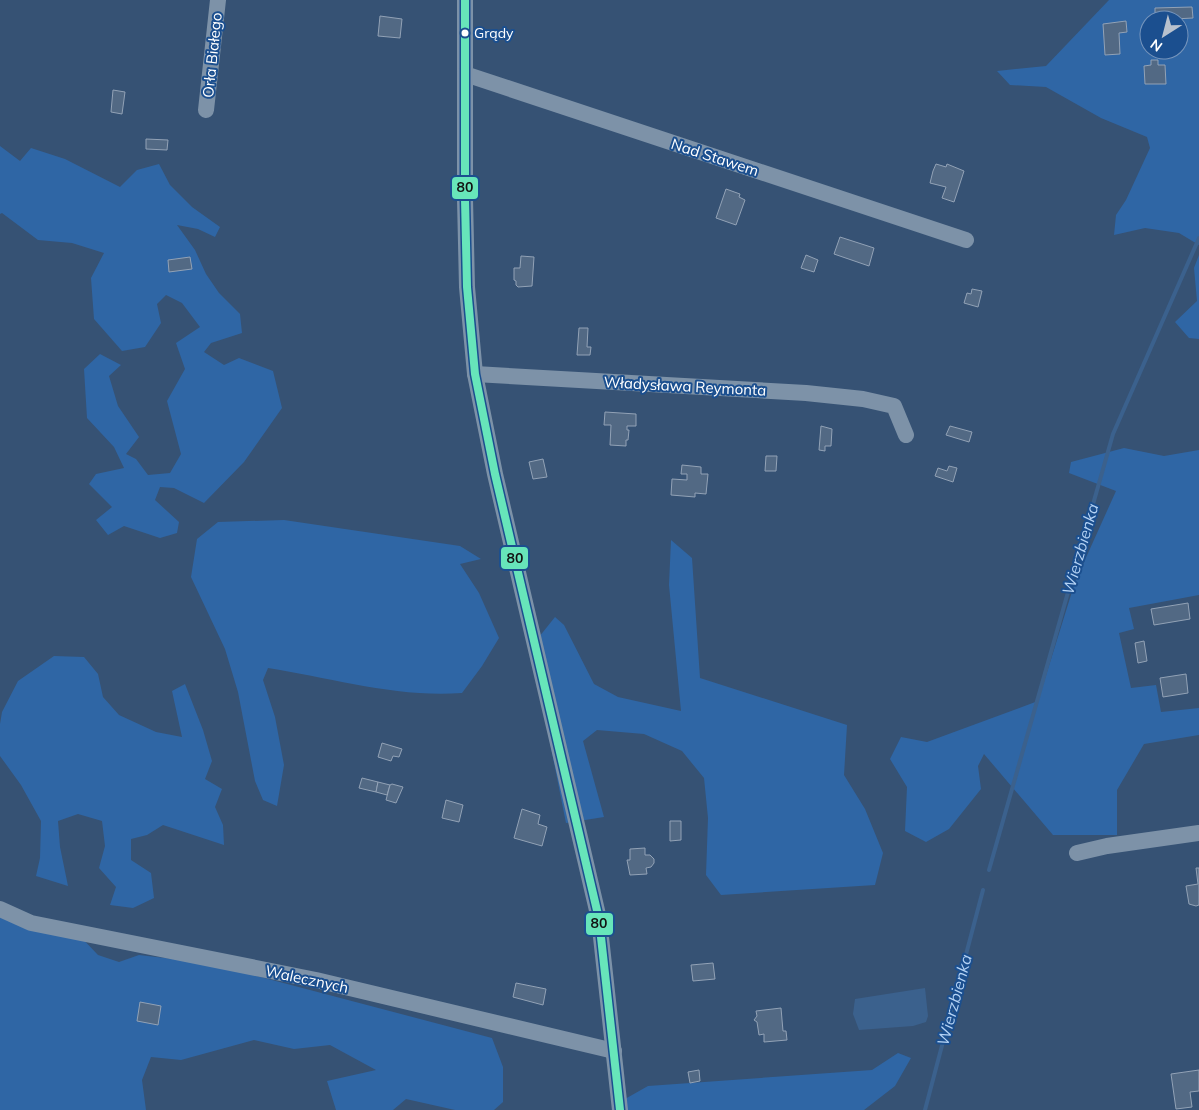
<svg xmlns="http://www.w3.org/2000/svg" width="1199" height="1110" viewBox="0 0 1199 1110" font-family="Mulish,sans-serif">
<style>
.green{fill:#2f66a5;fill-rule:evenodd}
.water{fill:#3b618d}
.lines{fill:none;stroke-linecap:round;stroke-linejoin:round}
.stream{stroke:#3b618d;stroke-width:4}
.building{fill:#526984;stroke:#92a2b6}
.minor{stroke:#7d92a8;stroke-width:16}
.bus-1-casing{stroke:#1b4f8f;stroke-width:11}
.bus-1{stroke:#67e5ba;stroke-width:8}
.bus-dot{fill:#fff;stroke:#1b4f8f;stroke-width:2}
.labels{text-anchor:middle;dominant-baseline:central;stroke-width:4;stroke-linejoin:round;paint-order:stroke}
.bus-label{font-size:14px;fill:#fff;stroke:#1b4f8f;text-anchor:start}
.street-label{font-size:15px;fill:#fff;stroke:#1b4f8f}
.water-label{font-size:16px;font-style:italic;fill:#b5d3f5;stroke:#1b4f8f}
.line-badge{stroke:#1b4f8f;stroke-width:2}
.pale-badge-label{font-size:14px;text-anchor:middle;font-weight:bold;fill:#111}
</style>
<rect width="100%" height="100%" fill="#365274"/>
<g class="green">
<path d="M1109,0H1199V245L1179,233L1145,228L1114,235L1116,215L1126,200L1150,148L1147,137L1101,118L1046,87L1010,85L997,71L1046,66ZM1149,20H1179V50H1149Z"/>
<polygon points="0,146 20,161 31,148 65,159 120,187 137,170 159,164 170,185 192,207 220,227 215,237 198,229 177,225 195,250 206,274 219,293 240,314 242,333 211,343 204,352 224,365 239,358 273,371 282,408 244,462 204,503 174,488 160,487 155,500 179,522 177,533 160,538 124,526 108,535 96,520 112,507 89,484 96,474 124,468 114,447 87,418 84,369 100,354 121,365 109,376 118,406 139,437 126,454 136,459 148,475 170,473 181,454 167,401 185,369 176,343 200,327 182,303 166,295 157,304 161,323 145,347 122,351 94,319 91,278 104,253 72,243 38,240 2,213 0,214"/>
<polygon points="1199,255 1199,339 1189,338 1175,322 1197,301 1194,268"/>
<polygon points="1124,448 1164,456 1199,450 1199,595 1129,608 1134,629 1119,633 1131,688 1156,685 1161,712 1199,708 1199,735 1144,744 1117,790 1117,835 1053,835 984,754 978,766 981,789 949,829 926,842 905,831 907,787 890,759 901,737 927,742 1038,701 1075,582 1116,491 1069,473 1071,462"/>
<path d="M284,520L460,546L481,559L460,564L479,593L499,638L482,666L462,693C397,698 332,678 268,668L263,680L275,717L284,765L277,806L263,800L255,781L238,692L225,649L191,577L197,539L218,522Z"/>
<polygon points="671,540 692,558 700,678 847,725 844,775 865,809 883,853 875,885 721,895 706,875 708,818 704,778 682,751 644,734 597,730 583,741 604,817 566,823 531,647 555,617 564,625 594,684 618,697 681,711 669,585"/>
<polygon points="54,656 84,657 98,674 103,697 119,715 156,732 182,737 172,691 185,684 203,730 212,761 205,779 222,789 215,807 223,825 224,845 163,825 147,835 131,839 131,860 151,873 154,898 133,908 110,905 116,887 99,868 105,846 102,821 78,814 58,821 60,847 68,886 36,876 40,858 41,821 21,785 0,756 0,724 2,712 18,681"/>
<polygon points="0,917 77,933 98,955 119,962 139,955 208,963 492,1038 503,1067 503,1102 494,1110 455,1110 406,1099 393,1110 336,1110 327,1081 376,1070 330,1045 294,1049 254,1040 181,1060 151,1057 142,1080 146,1110 0,1110"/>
<polygon points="898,1053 911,1058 895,1086 864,1110 626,1110 625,1099 648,1086 872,1070"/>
</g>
<polygon class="water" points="925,988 928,1016 926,1022 913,1026 859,1030 853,1014 855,999"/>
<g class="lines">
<g class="stream">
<polyline points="989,870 1113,434 1199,238"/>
<polyline points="925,1110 983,890"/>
</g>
</g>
<g class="building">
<polygon points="1192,7 1193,18 1155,20 1155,8"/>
<polygon points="380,16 402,19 400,38 378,36"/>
<polygon points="1126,21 1127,32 1119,33 1120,54 1105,55 1103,24"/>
<polygon points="1151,60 1158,60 1158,65 1165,65 1166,84 1145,84 1144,66 1151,65"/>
<polygon points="113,90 125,92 122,114 111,112"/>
<polygon points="146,139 168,140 167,150 146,149"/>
<polygon points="936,164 946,167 947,164 964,171 954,202 942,198 946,187 930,183 933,171"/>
<polygon points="726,189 740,194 739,197 745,200 736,225 716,218"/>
<polygon points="840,237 874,248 869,266 834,254"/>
<polygon points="806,255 818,260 814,272 801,268"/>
<polygon points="521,256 534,257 532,286 518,287 516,285 516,281 514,280 514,268 520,268"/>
<polygon points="190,257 192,269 169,272 168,260"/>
<polygon points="972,289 982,291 978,307 964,303 967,293 971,294"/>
<polygon points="579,328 588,328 587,347 591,347 590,355 577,355"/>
<polygon points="605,412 636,414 636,426 627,426 627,430 629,430 628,440 626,440 626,446 610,445 611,425 604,425"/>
<polygon points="821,426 832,429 831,446 825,446 825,451 819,450"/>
<polygon points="950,426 972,432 969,442 946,435"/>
<polygon points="766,456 777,456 776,471 765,471"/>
<polygon points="543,459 547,477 533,479 529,462"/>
<polygon points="682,465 701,467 701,474 708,474 706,494 695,493 695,497 671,495 672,479 687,480 687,474 681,474"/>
<polygon points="949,466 957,468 953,482 935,476 938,468 947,471"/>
<polygon points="1188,603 1190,619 1154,625 1151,609"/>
<polygon points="1144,641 1147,661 1138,663 1135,643"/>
<polygon points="1186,674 1188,693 1163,697 1160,678"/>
<polygon points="382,743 402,749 399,757 393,756 391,761 378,757"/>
<polygon points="362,778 378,782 376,792 359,788"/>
<polygon points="378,782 390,785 387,795 376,792"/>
<polygon points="392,784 403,787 396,803 386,800 390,785"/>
<polygon points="446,800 463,805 459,822 442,818"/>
<polygon points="522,809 540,815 538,824 547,827 542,846 514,838"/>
<polygon points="670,821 681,821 681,840 670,841"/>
<polygon points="645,848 645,855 650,855 654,859 654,863 651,867 646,868 647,874 630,875 627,860 630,860 630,849"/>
<polygon points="1196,868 1199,868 1199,905 1196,906 1189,904 1186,886 1198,884"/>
<polygon points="713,963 715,979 693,981 691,965"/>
<polygon points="516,983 546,989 543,1005 513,997"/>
<polygon points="140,1002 161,1006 158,1025 137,1021"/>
<polygon points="781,1008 783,1031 786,1031 787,1040 764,1042 764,1034 759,1035 757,1022 754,1020 757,1016 756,1011"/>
<polygon points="699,1070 700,1081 690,1083 688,1072"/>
<polygon points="1199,1070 1199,1091 1190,1092 1192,1107 1176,1109 1171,1074"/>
</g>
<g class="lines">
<g class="minor">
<polyline points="465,0 465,199 467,287 475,374 495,474 599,919 620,1110"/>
<polyline points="465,74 966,240"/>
<polyline points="206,110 218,0"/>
<polyline points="475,374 806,393 863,399 894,406 906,435"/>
<polyline points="1077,853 1107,846 1199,833"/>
<polyline points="0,909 31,923 316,980 614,1051"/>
</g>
<g class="bus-1-casing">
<polyline id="bus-1" points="465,0 465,199 467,287 475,374 495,474 599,919 620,1110"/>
</g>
<use href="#bus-1" class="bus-1"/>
</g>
<circle class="bus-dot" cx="465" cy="33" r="4.5"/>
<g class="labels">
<g class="bus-label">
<text x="474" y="33">Grądy</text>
</g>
<g class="street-label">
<text transform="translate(212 55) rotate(-84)">Orła Białego</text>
<text transform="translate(715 157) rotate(18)">Nad Stawem</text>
<text transform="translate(685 386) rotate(3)">Władysława Reymonta</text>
<text transform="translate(307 979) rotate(12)">Walecznych</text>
</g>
<g class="water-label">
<text transform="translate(1080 549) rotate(-74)">Wierzbienka</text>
<text transform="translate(954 1000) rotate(-75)">Wierzbienka</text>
</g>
</g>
<g class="line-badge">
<rect x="451" y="176" width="28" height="24" rx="5" fill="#67e5ba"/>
<rect x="500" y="546" width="29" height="24" rx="5" fill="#67e5ba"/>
<rect x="585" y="912" width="29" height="24" rx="5" fill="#67e5ba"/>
</g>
<g class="pale-badge-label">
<text x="465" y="192">80</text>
<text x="515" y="563">80</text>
<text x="599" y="928">80</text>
</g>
<g transform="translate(1164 35) rotate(216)"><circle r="24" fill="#1b4f8f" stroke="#7695bc"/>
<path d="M0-4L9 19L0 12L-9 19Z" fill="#b9c2ce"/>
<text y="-8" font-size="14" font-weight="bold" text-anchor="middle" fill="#ffffff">N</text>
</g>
</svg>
